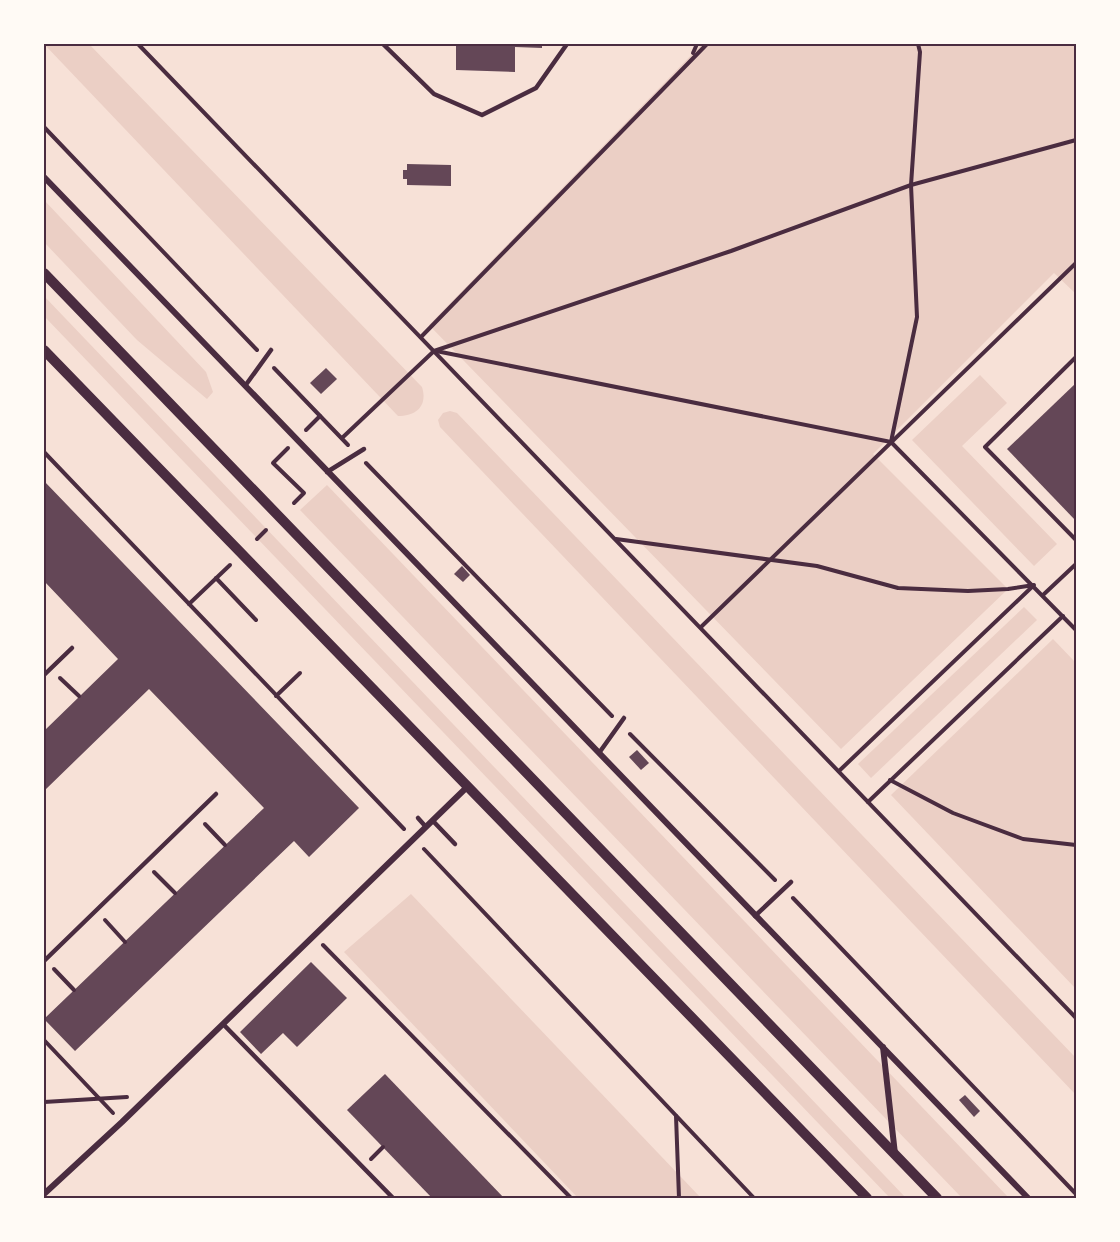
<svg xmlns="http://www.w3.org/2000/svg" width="1120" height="1242" viewBox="0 0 1120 1242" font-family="'Exo 2',sans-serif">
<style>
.green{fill:#ebcfc5}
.building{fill:#644757}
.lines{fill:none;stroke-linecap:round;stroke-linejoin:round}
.path{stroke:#4a2c40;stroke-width:4}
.service{stroke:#4a2c40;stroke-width:4.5}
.minor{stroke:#4a2c40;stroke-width:6}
.tertiary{stroke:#4a2c40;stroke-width:10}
.neatline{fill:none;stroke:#4a2c40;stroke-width:2}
</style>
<rect width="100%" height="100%" fill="#f7e1d7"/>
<g class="green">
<path d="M44,44H89L422,387C428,406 416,416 398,416Z"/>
<polygon points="702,44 1076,44 1076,294 1054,273 873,454 1008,589 841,749 429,325"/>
<polygon points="44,200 206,372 213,392 207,399 137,340 44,242"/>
<polygon points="44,296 906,1198 890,1198 44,316"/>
<polygon points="980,375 1007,403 962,446 1057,544 1034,566 912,440"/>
<polygon points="450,411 457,413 1076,1058 1076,1095 440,427 438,420 443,413"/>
<polygon points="327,485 1009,1198 962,1198 300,510"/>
<polygon points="1024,607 1037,620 871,778 858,764"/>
<polygon points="1053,639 1076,663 1076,989 891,795"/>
<polygon points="411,894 701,1198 578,1198 344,952"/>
</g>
<g class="building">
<polygon points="456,44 542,44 542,48 515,47 515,72 456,70"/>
<polygon points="407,164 451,165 451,186 407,185 407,179 403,179 403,170 407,170"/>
<polygon points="326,368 337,379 321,394 310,383"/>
<polygon points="1076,383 1076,521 1007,449"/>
<polygon points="44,481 359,808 309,857 294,841 75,1051 44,1019 264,808 149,689 44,791 44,731 118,659 44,581"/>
<polygon points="462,566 470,575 463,582 454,574"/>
<polygon points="637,750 649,763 641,770 629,757"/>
<polygon points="311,962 347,998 297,1047 283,1033 261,1054 240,1032"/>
<polygon points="385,1074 504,1198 432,1198 347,1110"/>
<polygon points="965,1095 980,1111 974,1117 959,1100"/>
</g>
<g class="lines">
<g class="path">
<polyline points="138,44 1076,1018"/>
<polyline points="693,53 697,44"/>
<polyline points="44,127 257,350"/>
<polyline points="421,337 707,44"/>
<polyline points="436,351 891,442 1076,630"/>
<polyline points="1076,357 985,447 1076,540"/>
<polyline points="274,368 348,445"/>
<polyline points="306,430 320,416"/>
<polyline points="342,438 434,351 731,251 911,185 1076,140"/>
<polyline points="891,442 917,317 911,185 920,52 918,44"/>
<polyline points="288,448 273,463 304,493 294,503"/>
<polyline points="44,452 404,829"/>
<polyline points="366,463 612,716"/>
<polyline points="257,539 266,530"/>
<polyline points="616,539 817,566 898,588 968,591 1008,589 1034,585 839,771"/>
<polyline points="216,578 256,620"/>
<polyline points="1043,595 1076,564"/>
<polyline points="189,604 230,565"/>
<polyline points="701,627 1076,263"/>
<polyline points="60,678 79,696"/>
<polyline points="276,696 300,673"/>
<polyline points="630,734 775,880"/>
<polyline points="890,780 953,813 1023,839 1076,845"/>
<polyline points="868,802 1063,616"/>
<polyline points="205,824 225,845"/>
<polyline points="424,849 754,1198"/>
<polyline points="154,872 175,893"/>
<polyline points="793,898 1076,1194"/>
<polyline points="105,920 125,942"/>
<polyline points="323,945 571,1198"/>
<polyline points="54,969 74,990"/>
<polyline points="44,1040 113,1113"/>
<polyline points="44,1102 127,1097"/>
<polyline points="676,1116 679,1198"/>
<polyline points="371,1159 383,1147"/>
</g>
<g class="service">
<polyline points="383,44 434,94 482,115 536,88 567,44"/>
<polyline points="245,386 271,350"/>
<polyline points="327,472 364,449"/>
<polyline points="44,675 72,648"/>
<polyline points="599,753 624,718"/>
<polyline points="418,818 426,827"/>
<polyline points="433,821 455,844"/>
<polyline points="755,916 791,882"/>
<polyline points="44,961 216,794"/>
<polyline points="223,1024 393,1198"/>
</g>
<g class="minor">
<polyline points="44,177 1028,1198"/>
<polyline points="883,1047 895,1154"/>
<polyline points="44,1194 122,1122 465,789"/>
</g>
<g class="tertiary">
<polyline points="44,273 937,1198"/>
<path d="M44,350C317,634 591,917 867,1198"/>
</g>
</g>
<rect width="1120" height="1242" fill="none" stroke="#fffaf5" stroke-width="90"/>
<rect x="45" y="45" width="1030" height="1152" class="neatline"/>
</svg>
